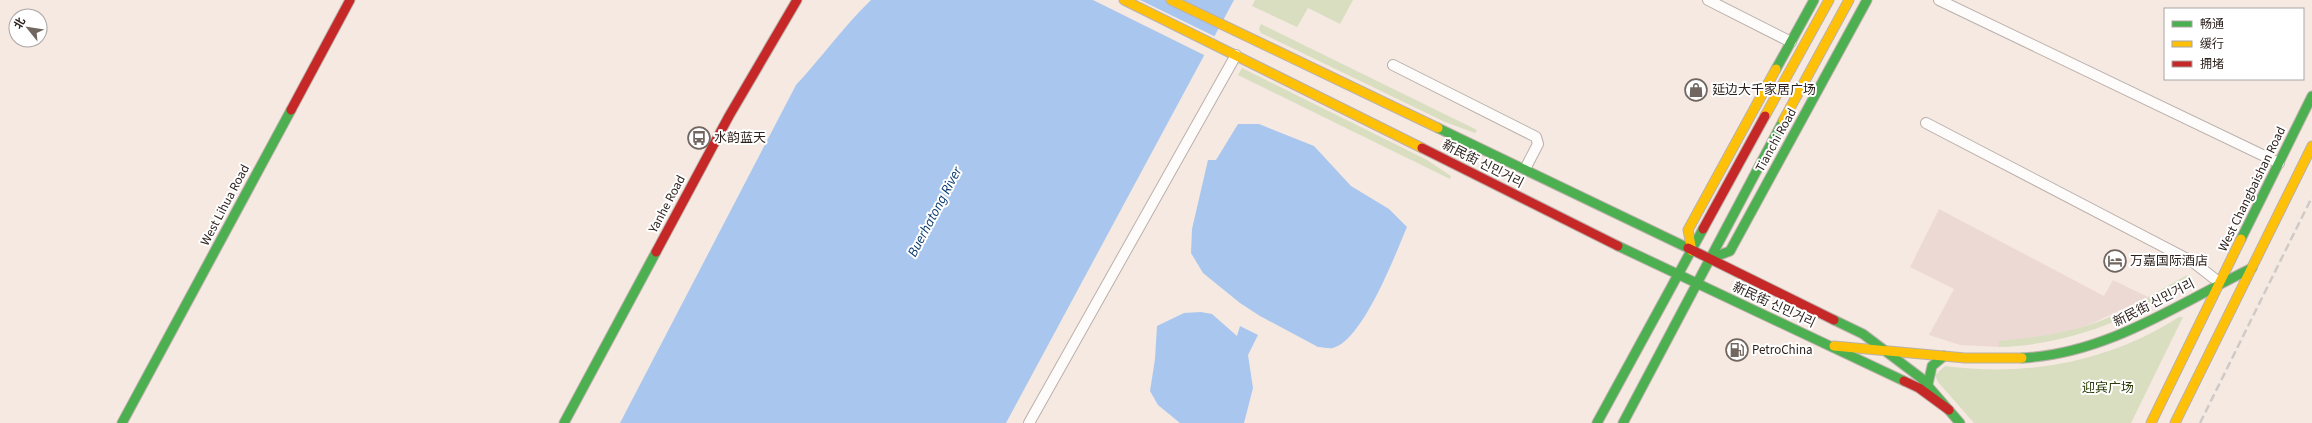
<svg xmlns="http://www.w3.org/2000/svg" width="2312" height="423" viewBox="0 0 2312 423" font-family="'Source Sans 3','Noto Sans SC','Noto Sans KR',sans-serif">
<style>
.industrial{fill:#edd9d3}
.green{fill:#d8debf}
.water{fill:#a9c7ee}
.pier{fill:#f5e9e2}
.lines{fill:none;stroke-linecap:round;stroke-linejoin:round}
.street-casing{stroke:#bbb0ab;stroke-width:12}
.fast-casing{stroke:#bbb0ab;stroke-width:11}
.slow-casing{stroke:#bbb0ab;stroke-width:11}
.jam-casing{stroke:#bbb0ab;stroke-width:11}
.street{stroke:#fefcfb;stroke-width:10}
.fast{stroke:#4caf50;stroke-width:9}
.slow{stroke:#ffc107;stroke-width:9}
.jam{stroke:#c62828;stroke-width:9}
.rail{stroke:#cecac8;stroke-width:2.5;stroke-dasharray:8 4;stroke-linecap:butt}
.labels{text-anchor:middle;dominant-baseline:central;stroke-width:4;stroke-linejoin:round;paint-order:stroke}
.poi-label{font-size:13px;fill:#2a1f1a;stroke:#fff;text-anchor:start}
.street-label{font-size:13px;fill:#2a1f1a;stroke:#fff}
.park-label{font-size:13px;fill:#2b3c07;stroke:#fff}
.water-label{font-size:14px;font-style:italic;fill:#07396d;stroke:#fff}
</style>
<rect width="100%" height="100%" fill="#f5e9e2"/>
<polygon class="industrial" points="1939,209 2104,296 2113,280 2148,297 2093,323 2074,330 2028,339 1999,341 1999,347 1960,345 1929,335 1954,289 1910,267"/>
<g class="green">
<polygon points="1255,0 1353,0 1340,24 1308,8 1297,27 1252,6"/>
<polygon points="1261,24 1477,130 1475,133 1445,122 1261,33 1259,29"/>
<polygon points="1242,68 1427,160 1451,176 1450,179 1238,75"/>
<path d="M2187,275L2193,281C2133,318 2070,345 1999,347V341C2030,338 2062,334 2092,324C2126,312 2156,292 2187,275Z"/>
<path d="M2179,317H2183L2182,319L2131,423H1974L1938,382L1935,375L1945,366C2027,377 2109,362 2179,317Z"/>
</g>
<g class="water">
<path d="M871,0H1234L1006,423H620L796,85C822,57 844,26 871,0Z"/>
<path d="M1238,124H1259L1314,146L1351,186L1389,209L1407,227C1395,255 1363,340 1333,348C1329,349 1323,347 1318,347L1260,316L1240,303L1203,273L1191,253L1192,229L1208,160H1216Z"/>
<polygon points="1201,312 1212,314 1237,336 1240,326 1258,335 1248,355 1253,388 1244,423 1180,423 1158,405 1150,391 1155,359 1157,326 1184,313"/>
</g>
<polygon class="pier" points="1093,0 1140,0 1216,37 1206,56"/>
<g class="lines">
<g class="street-casing">
<g id="street">
<polyline points="1708,0 1791,42"/>
<polyline points="1939,0 2279,163"/>
<polyline points="1393,65 1536,137 1538,144 1525,169"/>
<polyline points="1926,123 2193,262 2220,283"/>
<polyline points="1029,423 1236,55"/>
</g>
</g>
<g class="fast-casing">
<g id="fast">
<polyline points="1776,69 1814,0"/>
<polyline points="1438,128 1688,248"/>
<polyline points="2241,239 2312,96"/>
<polyline points="1618,246 1904,381"/>
<polyline points="1709,259 1730,251 1867,0"/>
<polyline points="1834,320 1863,334 1921,378 1960,423"/>
<path d="M2022,358C2107,354 2178,304 2252,268"/>
<polyline points="1928,384 1932,366 1944,356"/>
<polyline points="122,423 291,110"/>
<polyline points="564,423 656,252"/>
<polyline points="1597,423 1703,229"/>
<polyline points="1623,423 1783,121"/>
</g>
</g>
<g class="slow-casing">
<g id="slow">
<polyline points="1124,0 1422,148"/>
<polyline points="1171,0 1438,128"/>
<polyline points="1765,116 1829,0"/>
<polyline points="1783,121 1849,0"/>
<polyline points="1692,251 1688,230 1776,69"/>
<polyline points="1834,346 1965,358 2022,358"/>
<polyline points="2151,423 2241,239"/>
<polyline points="2175,423 2312,146"/>
</g>
</g>
<g class="jam-casing">
<g id="jam">
<polyline points="291,110 350,0"/>
<polyline points="1422,148 1618,246"/>
<polyline points="1703,229 1765,116"/>
<polyline points="1688,248 1834,320"/>
<polyline points="656,252 729,116 797,0"/>
<polyline points="1904,381 1919,388 1949,410"/>
</g>
</g>
<use href="#street" class="street"/>
<use href="#fast" class="fast"/>
<use href="#slow" class="slow"/>
<use href="#jam" class="jam"/>
<polyline class="rail" points="2200,423 2312,197"/>
</g>
<defs>
<g id="shop-ring" transform="scale(1.15)"><circle r="9.5" fill="#fff" stroke="#716660" stroke-width="1.5"/><path d="M-5-2.5h2.3a2.7 3.5 0 0 1 5.4 0H5L5.5 6h-11ZM-1.5-2.5h3a1.5 2.3 0 0 0-3 0Z" fill="#716660"/></g>
<g id="bus-ring" transform="scale(1.15)"><circle r="9.5" fill="#fff" stroke="#716660" stroke-width="1.5"/><path d="M-5-6H5V4H4V6H2V4H-2V6H-4V4H-5ZM-3.5-4V0h7V-4ZM-3.5 1.2v1.5H-2V1.2ZM2 1.2v1.5H3.5V1.2Z" fill="#716660"/></g>
<g id="hotel-ring" transform="scale(1.15)"><circle r="9.5" fill="#fff" stroke="#716660" stroke-width="1.5"/><path d="M-6-4.5h1.5V1H6V5H4.5V3h-9V5H-6ZM-4 0a1.8 1.8 0 1 1 3.6 0ZM.5 0V-2.5h3Q6-2.5 6 0Z" fill="#716660"/></g>
<g id="fuel-ring" transform="scale(1.15)"><circle r="9.5" fill="#fff" stroke="#716660" stroke-width="1.5"/><path d="M-5.5-6h7V0h2V4h1.3V-2.5L3-4.5l.8-.8L6-3V5H2.5V1h-1V6h-7ZM-4.2-4.7v3.2H.2V-4.7Z" fill="#716660"/></g>
</defs>
<g fill-rule="evenodd">
<use href="#shop-ring" x="1696" y="90"/>
<use href="#bus-ring" x="699" y="138"/>
<use href="#hotel-ring" x="2115" y="261"/>
<use href="#fuel-ring" x="1737" y="350"/>
</g>
<g class="labels">
<g class="poi-label">
<text x="1712" y="90">延边大千家居广场</text>
<text x="714" y="138">水韵蓝天</text>
<text x="2130" y="261">万嘉国际酒店</text>
<text x="1752" y="350">PetroChina</text>
</g>
<g class="street-label">
<text transform="translate(1776 140) rotate(-61)">Tianchi Road</text>
<text transform="translate(1483 164) rotate(27)">新民街 신민거리</text>
<text transform="translate(2252 189) rotate(-64)">West Changbaishan Road</text>
<text transform="translate(667 204) rotate(-62)">Yanhe Road</text>
<text transform="translate(225 205) rotate(-62)">West Lihua Road</text>
<text transform="translate(2154 303) rotate(-27)">新民街 신민거리</text>
<text transform="translate(1774 305) rotate(25)">新民街 신민거리</text>
</g>
<g class="park-label">
<text x="2108" y="388">迎宾广场</text>
</g>
<g class="water-label">
<text transform="translate(935 212) rotate(-62)">Buerhatong River</text>
</g>
</g>
<rect x="2164" y="8" width="140" height="72" fill="#ffffff" stroke="#aaa5a3"/>
<rect x="2172" y="21" width="20" height="6" fill="#4caf50" stroke="#aaa5a3"/>
<text x="2200" y="28" font-size="12" fill="#2a1f1a">畅通</text>
<rect x="2172" y="41" width="20" height="6" fill="#ffc107" stroke="#aaa5a3"/>
<text x="2200" y="48" font-size="12" fill="#2a1f1a">缓行</text>
<rect x="2172" y="61" width="20" height="6" fill="#c62828" stroke="#aaa5a3"/>
<text x="2200" y="68" font-size="12" fill="#2a1f1a">拥堵</text>
<g transform="translate(28 28) rotate(300)"><circle r="19" fill="#ffffff" stroke="#aaa5a3"/>
<path d="M0-3L7 15L0 10L-7 15Z" fill="#716660"/>
<text y="-6" font-size="11" font-weight="bold" text-anchor="middle" fill="#2a1f1a">北</text>
</g>
</svg>
